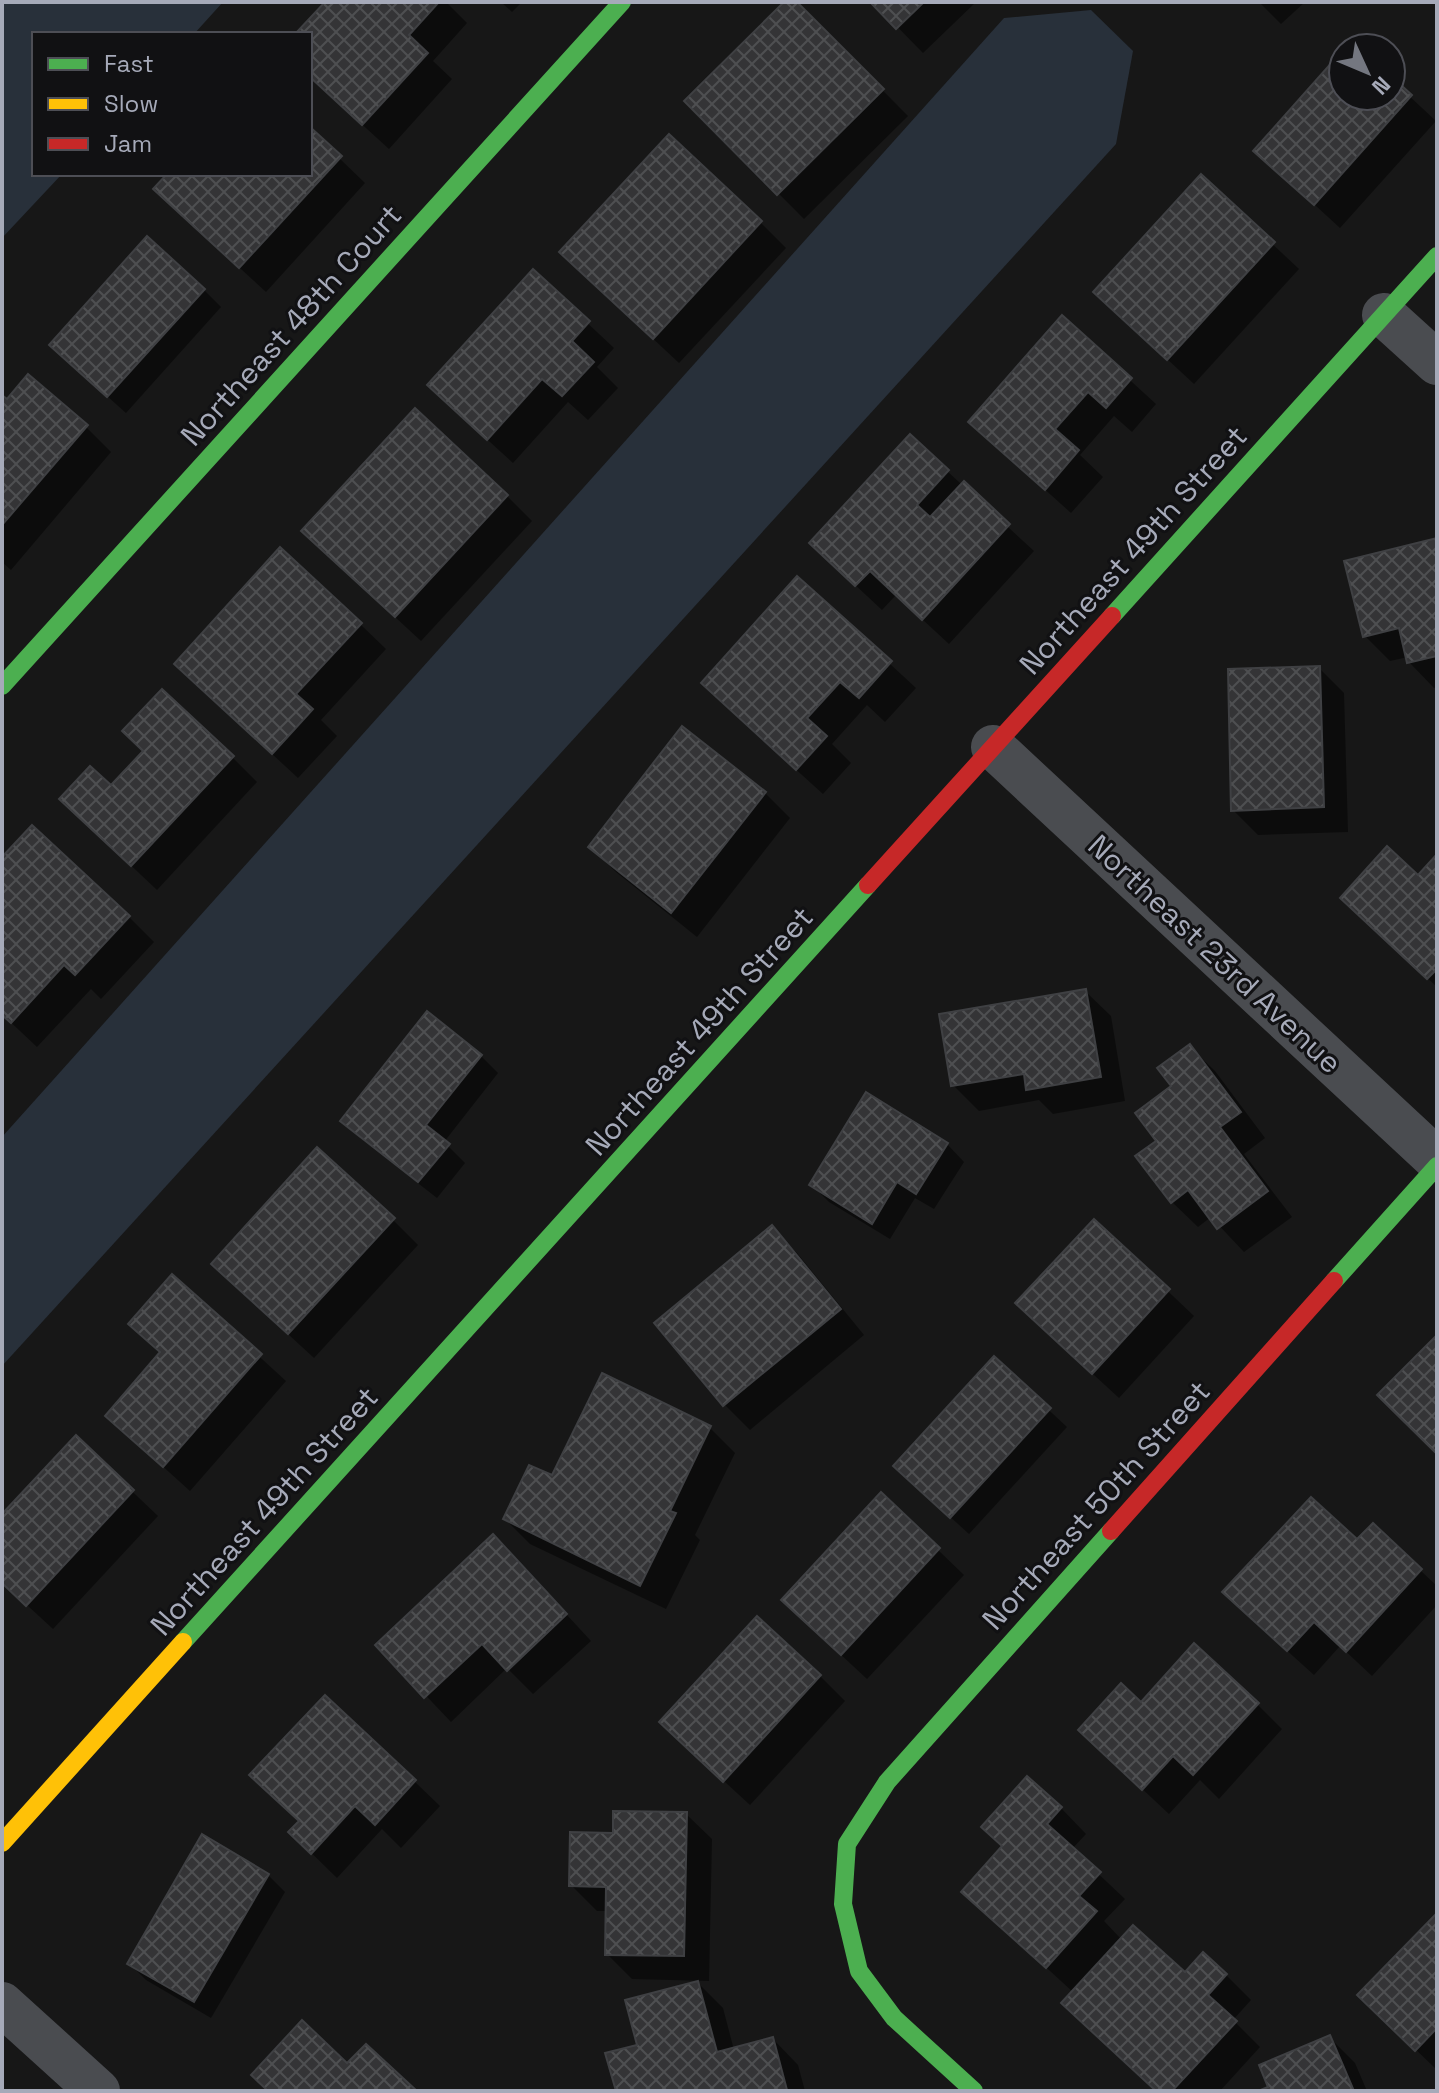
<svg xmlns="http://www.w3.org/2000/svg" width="1439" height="2093" viewBox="0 0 1439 2093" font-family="'Space Grotesk',sans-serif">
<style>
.water{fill:#28303a}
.shadow{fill:#0007}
.building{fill:url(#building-cross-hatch);stroke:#3f4043;stroke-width:2}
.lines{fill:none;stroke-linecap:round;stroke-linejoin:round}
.street{stroke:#4a4c50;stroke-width:44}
.fast{stroke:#4caf50;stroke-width:18}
.slow{stroke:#ffc107;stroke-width:18}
.jam{stroke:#c62828;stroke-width:18}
.labels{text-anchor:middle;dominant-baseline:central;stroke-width:6;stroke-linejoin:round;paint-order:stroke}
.street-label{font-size:30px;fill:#a6aab9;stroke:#111113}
</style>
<defs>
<pattern id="building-cross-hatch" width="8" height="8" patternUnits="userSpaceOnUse" patternTransform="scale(2)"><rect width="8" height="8" fill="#343436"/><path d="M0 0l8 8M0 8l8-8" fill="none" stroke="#4e4f51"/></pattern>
</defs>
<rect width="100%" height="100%" fill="#171717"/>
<g class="water">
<polygon points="2,2 223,2 194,34 34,34 34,174 62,174 2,238"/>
<polygon points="1091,10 1133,51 1116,144 2,1366 2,1137 1004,18"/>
</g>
<g class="shadow">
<polygon points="327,2 446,2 467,23 433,61 452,79 389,149 310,77 310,34 298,34"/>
<polygon points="501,2 522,2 512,12"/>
<polygon points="787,2 795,2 908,116 804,219 687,101"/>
<polygon points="873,2 976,2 923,53"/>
<polygon points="1259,2 1305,2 1281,24"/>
<polygon points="1343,53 1343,96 1391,96 1391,79 1436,121 1340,228 1256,151"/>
<polygon points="310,130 365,183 266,292 181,214 170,174 310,174"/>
<polygon points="1201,177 1299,269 1194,384 1095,292"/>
<polygon points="760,222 786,248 679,363 587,277"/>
<polygon points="533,272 614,348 597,367 618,388 588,420 568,402 513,463 455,410"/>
<polygon points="204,290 221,307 126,413 69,362"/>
<polygon points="1062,318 1156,404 1132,432 1114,416 1080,455 1103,477 1071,513 970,422"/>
<polygon points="2,397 86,427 111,452 11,570 2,562"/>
<polygon points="947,471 1034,551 949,644 896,595 882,610 837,568"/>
<polygon points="507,496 532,521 421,641 329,556"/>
<polygon points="1437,540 1437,687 1434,688 1409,662 1408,657 1390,661 1365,636"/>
<polygon points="797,578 916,688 885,722 867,705 832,744 851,763 823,794 728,708"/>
<polygon points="360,624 386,649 321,720 337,736 298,778 202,689"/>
<polygon points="1319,668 1344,693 1348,832 1258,835 1233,810"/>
<polygon points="232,757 257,782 157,890 87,824 112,788"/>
<polygon points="765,793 790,818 697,937 616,872 590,847"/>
<polygon points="1437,857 1437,987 1368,923"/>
<polygon points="2,860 129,917 154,942 101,999 91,989 37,1047 2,1014"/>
<polygon points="1085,991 1111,1016 1125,1101 1053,1114 1039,1100 979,1111 953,1085"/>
<polygon points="1189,1046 1215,1071 1265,1138 1244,1154 1292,1217 1244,1252 1211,1217 1198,1227 1172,1202 1159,1141 1174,1087"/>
<polygon points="481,1056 498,1073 444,1142 465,1163 437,1198 360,1138 343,1121"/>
<polygon points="947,1144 964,1162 934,1209 915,1198 890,1239 829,1202 812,1185"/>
<polygon points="393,1220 418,1245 314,1358 239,1289"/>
<polygon points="1094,1221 1194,1316 1119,1398 1043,1328"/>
<polygon points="772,1228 797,1253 864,1335 750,1430 725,1405 657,1323"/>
<polygon points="172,1277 286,1381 190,1491 107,1416 162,1354 130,1324"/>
<polygon points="994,1359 1067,1427 969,1534 913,1483"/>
<polygon points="710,1428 735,1453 695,1535 700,1540 666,1609 530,1544 505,1519 553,1478"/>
<polygon points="76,1438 158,1516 53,1629 2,1582 2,1517"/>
<polygon points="881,1495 964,1575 867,1679 809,1625"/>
<polygon points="1373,1526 1437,1586 1437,1605 1372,1676 1340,1646 1314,1675 1250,1617 1357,1542"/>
<polygon points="518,1562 591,1641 533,1694 507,1668 451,1722 378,1645"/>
<polygon points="820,1676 845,1701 750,1805 687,1747"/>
<polygon points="1141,1704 1257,1704 1282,1729 1219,1799 1200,1780 1169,1814 1106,1755"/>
<polygon points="414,1781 440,1806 401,1848 382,1829 337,1878 290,1832"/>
<polygon points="1061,1808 1086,1834 1072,1849 1125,1899 1104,1921 1122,1940 1185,1975 1226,1975 1251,2000 1233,2020 1260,2047 1220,2091 1157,2091 1074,1993 964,1892"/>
<polygon points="686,1814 712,1839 709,1981 632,1979 607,1954 608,1911 597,1911 571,1885 615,1835"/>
<polygon points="268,1875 285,1892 211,2018 146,1980 129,1963"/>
<polygon points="1437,1916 1437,2070 1385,2020"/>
<polygon points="698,1983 723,2008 734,2050 773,2039 798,2065 805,2091 618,2091 608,2054 639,2046"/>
<polygon points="1330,2038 1355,2063 1367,2091 1263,2091 1270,2088"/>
</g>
<g class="building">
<polygon points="325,2 439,2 409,35 428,53 362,125 310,77 310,34 295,34"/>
<polygon points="784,2 797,2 884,89 777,195 684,101"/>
<polygon points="870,2 924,2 896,29"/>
<polygon points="1343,50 1343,96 1391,96 1391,76 1412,95 1314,205 1253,151"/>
<polygon points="310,127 342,156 239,268 153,189 167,174 310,174"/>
<polygon points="669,134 762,221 653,339 559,252"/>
<polygon points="1201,174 1275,242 1167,360 1093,292"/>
<polygon points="147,236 205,289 107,397 49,345"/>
<polygon points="533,269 590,321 572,341 594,362 562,396 542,379 487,440 427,385"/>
<polygon points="1062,315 1132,378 1106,408 1088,392 1055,429 1079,450 1045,490 968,422"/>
<polygon points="28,374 88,425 2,525 2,395 7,399"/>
<polygon points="415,408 508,495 395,617 301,531"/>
<polygon points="910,434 949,470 917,505 930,517 964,481 1010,524 922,620 870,571 855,586 809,543"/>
<polygon points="1437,538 1437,656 1407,663 1399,628 1363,637 1344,561"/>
<polygon points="280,547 362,623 296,694 313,709 272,754 174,664"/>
<polygon points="797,576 892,661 859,698 840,682 807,718 827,736 796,770 701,683"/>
<polygon points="1320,666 1324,807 1231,811 1228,669"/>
<polygon points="162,689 234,756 131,866 59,799 90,766 111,785 143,751 122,731"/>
<polygon points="682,726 766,792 671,913 588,847"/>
<polygon points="32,825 130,916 75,975 64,965 11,1023 2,1015 2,857"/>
<polygon points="1387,846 1418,875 1437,854 1437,969 1427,979 1340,898"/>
<polygon points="1086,989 1101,1077 1026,1090 1024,1074 951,1086 939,1014"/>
<polygon points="427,1011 482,1055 426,1125 450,1144 418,1182 340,1121"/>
<polygon points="1190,1044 1241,1112 1220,1127 1268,1191 1217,1229 1188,1190 1171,1203 1135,1156 1156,1141 1135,1113 1171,1086 1157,1068"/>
<polygon points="866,1092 948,1143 916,1194 897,1182 872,1224 809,1185"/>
<polygon points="317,1147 395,1218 288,1334 211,1264"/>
<polygon points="1094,1219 1170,1289 1092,1374 1015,1303"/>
<polygon points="772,1225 841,1309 723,1406 654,1323"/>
<polygon points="172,1274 262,1354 163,1467 105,1416 160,1352 128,1324"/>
<polygon points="1437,1335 1437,1454 1377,1395"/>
<polygon points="994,1356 1051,1408 950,1518 893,1466"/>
<polygon points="602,1373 711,1426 670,1511 676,1513 640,1586 503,1519 529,1465 552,1475"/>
<polygon points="76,1435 134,1490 26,1606 2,1583 2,1514"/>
<polygon points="881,1492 940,1548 841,1655 781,1600"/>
<polygon points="1311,1497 1357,1539 1373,1523 1422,1569 1346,1652 1314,1622 1287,1651 1222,1592"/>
<polygon points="493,1534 567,1614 507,1671 482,1644 424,1698 375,1645"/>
<polygon points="757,1616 821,1675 723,1782 659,1722"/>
<polygon points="1194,1643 1259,1703 1193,1775 1173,1756 1142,1790 1078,1730 1121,1683 1141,1702"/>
<polygon points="325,1695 416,1780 375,1825 355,1806 311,1854 288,1832 299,1821 249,1775"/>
<polygon points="1027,1776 1062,1807 1047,1824 1101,1872 1079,1896 1097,1911 1046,1968 961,1892 1002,1846 981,1827"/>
<polygon points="613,1811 687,1812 684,1956 605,1955 606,1887 569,1886 570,1832 613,1833"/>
<polygon points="202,1834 269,1874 194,2002 127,1964"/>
<polygon points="1437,1913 1437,2028 1415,2051 1357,1995"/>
<polygon points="1133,1925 1185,1972 1203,1952 1227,1974 1208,1995 1237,2021 1172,2091 1156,2091 1061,2003"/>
<polygon points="698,1981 717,2052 773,2037 787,2090 616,2091 605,2053 637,2045 625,2000"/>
<polygon points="302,2020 347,2063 366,2044 417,2091 268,2091 251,2075"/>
<polygon points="1330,2035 1354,2091 1258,2091 1268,2087 1259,2065"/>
</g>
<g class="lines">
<g class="street">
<polyline points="1384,315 1437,363"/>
<polyline points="993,747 1437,1160"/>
<polyline points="2,2004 98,2091"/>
</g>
<g class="fast">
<polyline points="1112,616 1437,256"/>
<polyline points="2,686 622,2"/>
<polyline points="1334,1281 1437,1166"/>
<polyline points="183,1642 868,885"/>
<polyline points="974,2091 894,2018 859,1971 843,1904 847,1844 887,1782 1111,1531"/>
</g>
<polyline class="slow" points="2,1843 183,1642"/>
<g class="jam">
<polyline points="868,885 1112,616"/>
<polyline points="1111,1531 1334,1281"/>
</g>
</g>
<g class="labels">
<g class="street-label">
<text transform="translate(291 325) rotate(-48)">Northeast 48th Court</text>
<text transform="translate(1133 550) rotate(-48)">Northeast 49th Street</text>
<text transform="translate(1215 954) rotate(43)">Northeast 23rd Avenue</text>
<text transform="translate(699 1031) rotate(-48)">Northeast 49th Street</text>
<text transform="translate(1096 1505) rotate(-48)">Northeast 50th Street</text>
<text transform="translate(264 1511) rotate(-48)">Northeast 49th Street</text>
</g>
</g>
<rect width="1439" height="2093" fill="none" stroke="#a6aab9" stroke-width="8"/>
<rect x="32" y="32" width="280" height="144" fill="#111113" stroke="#4d4e55" stroke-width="2"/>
<rect x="48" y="58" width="40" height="12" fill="#4caf50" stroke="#4d4e55" stroke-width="2"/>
<text x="104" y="72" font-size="24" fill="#a6aab9">Fast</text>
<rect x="48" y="98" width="40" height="12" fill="#ffc107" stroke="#4d4e55" stroke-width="2"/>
<text x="104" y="112" font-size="24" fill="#a6aab9">Slow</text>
<rect x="48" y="138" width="40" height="12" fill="#c62828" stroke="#4d4e55" stroke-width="2"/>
<text x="104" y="152" font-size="24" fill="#a6aab9">Jam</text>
<g transform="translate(1367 72) rotate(134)"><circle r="38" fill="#111113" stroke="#4d4e55" stroke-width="2"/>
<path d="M0-6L14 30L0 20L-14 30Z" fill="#747780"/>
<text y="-12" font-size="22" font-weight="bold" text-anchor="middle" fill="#a6aab9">N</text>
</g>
</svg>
